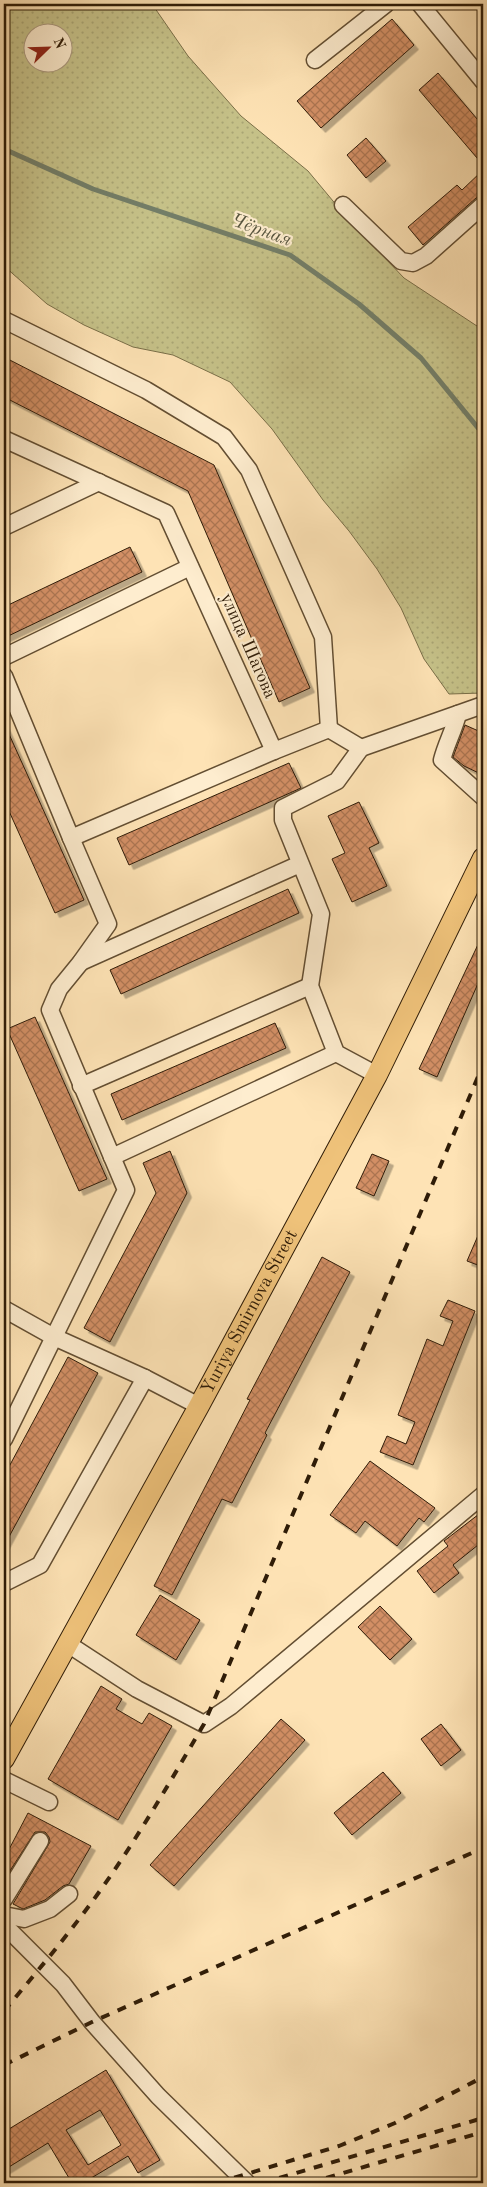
<svg xmlns="http://www.w3.org/2000/svg" width="487" height="2187" viewBox="0 0 487 2187" font-family="'Old Standard TT',serif">
<style>
.grass{fill:url(#grass-dots);stroke:#7a6f48;fill-rule:evenodd}
.lines{fill:none;stroke-linecap:round;stroke-linejoin:round}
.stream{stroke:#737e68;stroke-width:5}
.building{fill:url(#building-cross-hatch);stroke:#2f1c07;fill-rule:evenodd;filter:url(#shadow)}
.minor-casing{stroke:#634e32;stroke-width:19}
.major-casing{stroke:#2f1c07;stroke-width:22}
.minor{stroke:#feedcf;stroke-width:16}
.major{stroke:#efc27a;stroke-width:20}
.rail{stroke:#2f1c07;stroke-width:4;stroke-dasharray:9 9;stroke-linecap:butt}
.labels{text-anchor:middle;dominant-baseline:central;stroke-width:4.5;stroke-linejoin:round;paint-order:stroke}
.street-label{font-size:18px;fill:#2f1c07;stroke:#feedcf}
.water-label{font-size:19px;font-style:italic;fill:#57553f;stroke:#feedcf}
</style>
<defs>
<pattern id="grass-dots" width="8" height="8" patternUnits="userSpaceOnUse" patternTransform="scale(1.25)"><rect width="8" height="8" fill="#c6c289"/><path d="M2 2h.1M6 6h.1" fill="none" stroke="#aaa675" stroke-width="1.8" stroke-linecap="round"/></pattern>
<pattern id="building-cross-hatch" width="8" height="8" patternUnits="userSpaceOnUse" patternTransform="scale(1.25)"><rect width="8" height="8" fill="#d28f65"/><path d="M0 0l8 8M0 8l8-8" fill="none" stroke="#ab7451"/></pattern>
<filter id="shadow"><feDropShadow dx="4.5" dy="4.5" stdDeviation="0" flood-color="#0004"/></filter>
</defs>
<rect width="100%" height="100%" fill="#fee3b5"/>
<filter id="stains"><feTurbulence type="fractalNoise" baseFrequency=".004" numOctaves="4"/><feColorMatrix values="0 0 0 0 .2 0 0 0 0 .09 0 0 0 0 .02 0 0 0 .5 -.17"/></filter>
<radialGradient id="worn" r=".72"><stop offset=".6" stop-color="#630" stop-opacity="0"/><stop offset="1" stop-color="#630" stop-opacity=".3"/></radialGradient>
<path class="grass" d="M4,4H152L188,56L241,116L308,171L348,219L404,278L483,330V693L449,694L424,659L401,608L377,569L349,531L323,500L272,429L230,382L173,355L133,347L84,325L47,304L4,266ZM32,32H62V62H32Z"/>
<g class="lines">
<polyline class="stream" points="4,149 93,189 290,255 359,304 421,358 483,434"/>
</g>
<g class="building">
<polygon points="392,19 414,45 321,128 297,101"/>
<polygon points="438,73 483,126 483,165 419,90"/>
<polygon points="366,138 386,161 366,178 347,155"/>
<polygon points="483,170 483,195 476,198 423,245 408,227 457,185 462,190"/>
<polygon points="4,357 214,465 310,688 279,702 188,491 4,397"/>
<polygon points="130,547 142,572 4,638 4,607"/>
<polygon points="4,723 84,900 55,913 4,800"/>
<polygon points="465,725 483,733 483,775 464,766 453,757"/>
<polygon points="289,763 301,788 129,865 117,838"/>
<polygon points="359,802 379,843 369,848 387,886 352,902 332,859 345,853 328,816"/>
<polygon points="288,889 299,913 121,994 110,970"/>
<polygon points="483,934 483,972 437,1077 419,1069"/>
<polygon points="35,1017 107,1179 79,1191 7,1029"/>
<polygon points="275,1023 286,1048 122,1120 111,1094"/>
<polygon points="170,1151 187,1193 110,1342 84,1328 156,1193 143,1163"/>
<polygon points="372,1154 389,1161 374,1196 356,1188"/>
<polygon points="483,1224 483,1267 467,1261"/>
<polygon points="322,1257 350,1272 265,1433 267,1435 232,1503 222,1499 172,1595 154,1586 250,1400 247,1399"/>
<polygon points="448,1300 475,1311 413,1465 380,1452 387,1436 406,1444 415,1422 398,1415 427,1339 443,1346 453,1321 440,1316"/>
<polygon points="68,1357 98,1373 4,1546 4,1476"/>
<polygon points="370,1461 435,1508 424,1522 419,1518 397,1546 365,1521 356,1533 330,1515"/>
<polygon points="483,1511 483,1541 453,1565 459,1573 434,1593 417,1571 448,1546 444,1541"/>
<polygon points="160,1595 200,1620 176,1660 136,1635"/>
<polygon points="380,1606 412,1639 390,1660 358,1627"/>
<polygon points="101,1686 122,1699 116,1709 142,1724 149,1713 172,1726 118,1820 48,1779"/>
<polygon points="281,1719 305,1740 174,1886 150,1865"/>
<polygon points="441,1724 461,1750 441,1766 421,1739"/>
<polygon points="383,1772 401,1793 352,1835 334,1813"/>
<polygon points="28,1813 91,1846 69,1884 63,1886 45,1900 23,1909 13,1904 50,1842 49,1837 45,1832 35,1832 4,1880 4,1859"/>
<path d="M106,2070L160,2160L138,2173L128,2156L83,2183H72L48,2143L4,2170V2132ZM100,2110L121,2145L88,2165L66,2130Z"/>
</g>
<g class="lines">
<g class="minor-casing">
<g id="minor">
<polyline points="420,4 483,81"/>
<polyline points="315,60 386,4"/>
<polyline points="343,205 401,261 413,263 426,256 483,205"/>
<polyline points="4,320 146,390 224,437 249,470 323,637 329,729"/>
<polyline points="4,439 166,513 274,751"/>
<polyline points="4,527 99,482"/>
<polyline points="4,657 190,567"/>
<polyline points="4,676 71,838 274,751 329,729 361,748 483,705"/>
<path d="M458,714C454,730 446,744 442,760L483,797"/>
<polyline points="361,748 337,781 283,808 283,820 321,914 310,986 336,1053 377,1075"/>
<polyline points="81,962 300,864"/>
<polyline points="81,1086 310,986"/>
<polyline points="112,1157 336,1053"/>
<polyline points="4,1309 54,1337 145,1378 199,1406"/>
<polyline points="4,1439 126,1190 50,1010 59,989 81,962 108,924 71,838"/>
<polyline points="4,1583 40,1565 145,1378"/>
<polyline points="68,1644 137,1689 204,1724 231,1706 483,1495"/>
<polyline points="4,1780 49,1802"/>
<polyline points="4,1899 40,1841"/>
<polyline points="4,1915 24,1919 50,1909 69,1894"/>
<polyline points="4,1925 63,1984 92,2022 158,2096 247,2183"/>
</g>
</g>
<g class="major-casing">
<g id="major">
<path id="s1" d="M4,1759L199,1406L377,1075L483,858"/>
</g>
</g>
<use href="#minor" class="minor"/>
<use href="#major" class="major"/>
<g class="rail">
<path d="M4,2011C36,1973 68,1935 97,1895C136,1841 170,1782 204,1724L483,1065"/>
<polyline points="4,2065 92,2022 483,1848"/>
<polyline points="217,2183 339,2146 395,2123 483,2077"/>
<polyline points="262,2183 483,2118"/>
<polyline points="309,2183 483,2132"/>
</g>
</g>
<g class="labels">
<g class="street-label">
<text transform="translate(248 646) rotate(66)">улица Шагова</text>
<text stroke="none"><textPath href="#s1" startOffset="510">Yuriya Smirnova Street</textPath></text>
</g>
<g class="water-label">
<text transform="translate(261 231) rotate(20)">Чёрная</text>
</g>
</g>
<rect width="487" height="2187" fill="none" stroke="#fee3b5" stroke-width="20"/>
<rect x="5" y="5" width="477" height="2177" fill="none" stroke="#2f1c07" stroke-width="2.5"/>
<rect x="10" y="10" width="467" height="2167" fill="none" stroke="#2f1c07"/>
<g transform="translate(48 48) rotate(67)"><circle r="24" fill="#feedcf" stroke="#ab997f"/>
<path d="M0-4L9 19L0 12L-9 19Z" fill="#8f2418"/>
<text y="-8" font-size="14" font-weight="bold" text-anchor="middle" fill="#2f1c07">N</text>
</g>
<rect width="100%" height="100%" filter="url(#stains)"/>
<rect width="100%" height="100%" fill="url(#worn)"/>
</svg>
